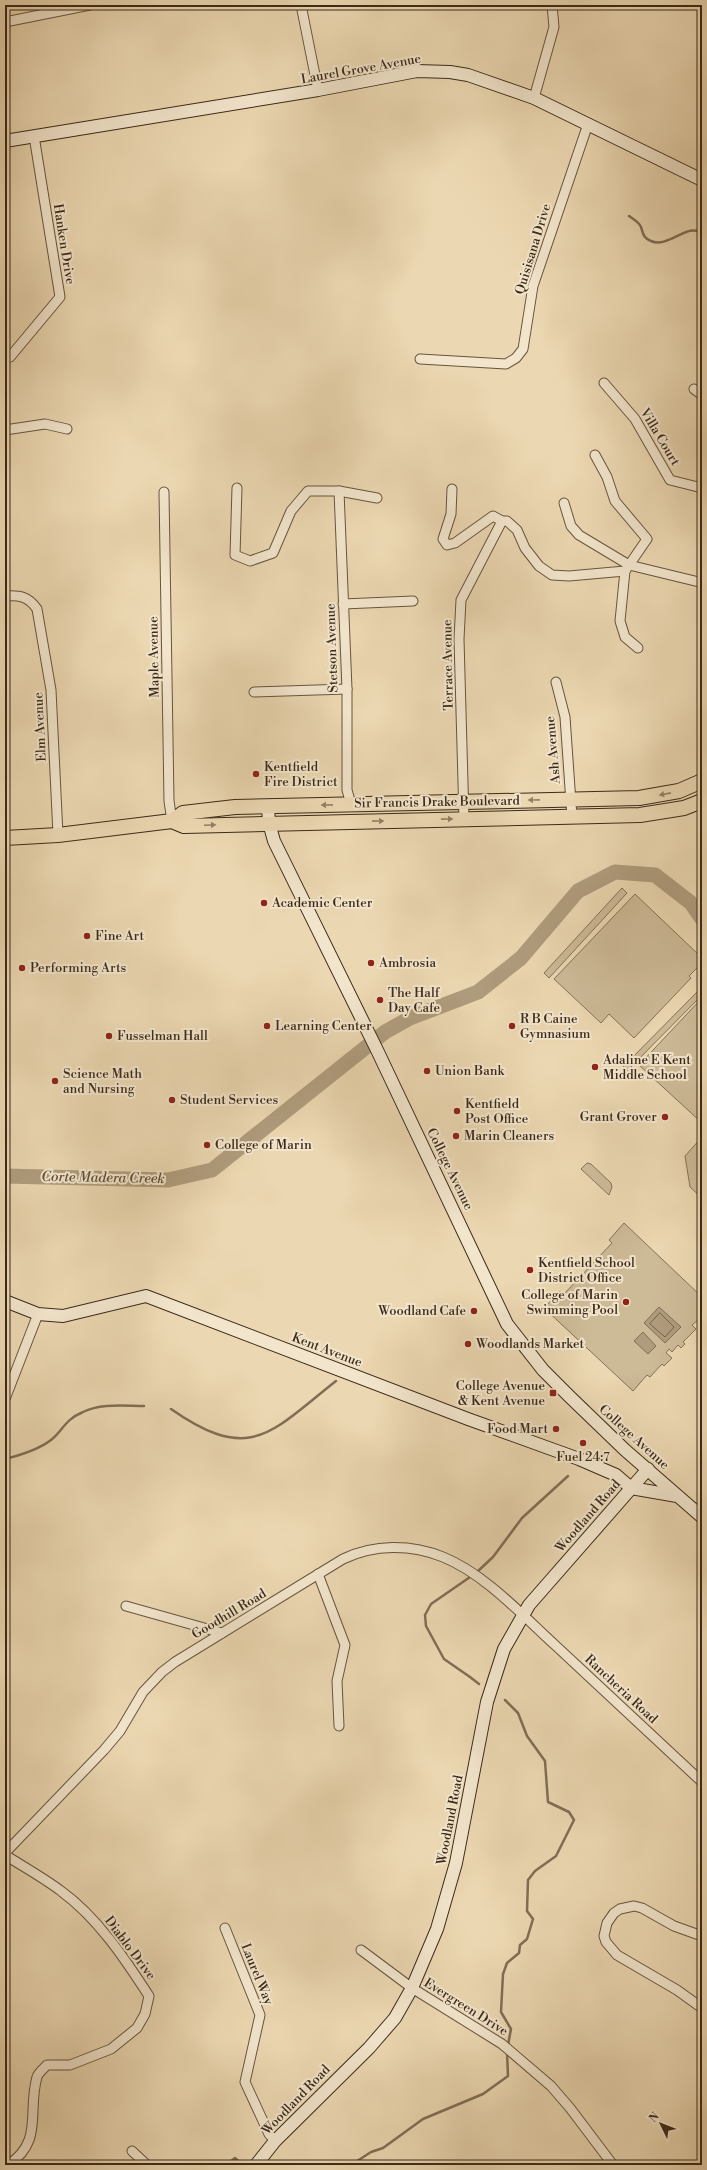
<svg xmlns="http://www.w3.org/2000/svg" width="707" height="2170" viewBox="0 0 707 2170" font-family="'Libre Bodoni',serif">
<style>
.green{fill:#cdba97;stroke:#847258}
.water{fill:#af9c7d;stroke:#816e55}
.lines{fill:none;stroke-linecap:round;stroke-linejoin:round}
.shore{stroke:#75634b;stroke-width:1}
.stream{stroke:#816e55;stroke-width:2.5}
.river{stroke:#af9c7d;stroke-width:15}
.street-casing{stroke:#67553f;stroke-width:11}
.secondary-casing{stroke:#3b2a19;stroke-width:14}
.primary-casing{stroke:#3b2a19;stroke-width:16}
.street{stroke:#f2e5cc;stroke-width:9}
.secondary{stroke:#f2e5cc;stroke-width:12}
.primary{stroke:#ebd7b1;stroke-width:14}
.oneway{fill:#938065}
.poi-dot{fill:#8f2418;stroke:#f2e5cc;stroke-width:1.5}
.labels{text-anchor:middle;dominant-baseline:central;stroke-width:4;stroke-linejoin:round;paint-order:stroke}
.street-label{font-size:13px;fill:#3b2a19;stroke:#f2e5cc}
.poi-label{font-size:13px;fill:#3b2a19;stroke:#f2e5cc;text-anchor:start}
.water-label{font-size:14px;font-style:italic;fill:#5e4c37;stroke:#f2e5cc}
</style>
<rect width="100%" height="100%" fill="#ebd7b1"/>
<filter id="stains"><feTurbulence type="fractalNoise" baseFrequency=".005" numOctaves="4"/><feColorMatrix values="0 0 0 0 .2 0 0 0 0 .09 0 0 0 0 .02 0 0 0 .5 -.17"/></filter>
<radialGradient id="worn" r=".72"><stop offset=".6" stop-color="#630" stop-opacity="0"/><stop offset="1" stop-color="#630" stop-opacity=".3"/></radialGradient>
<g class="green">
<polygon points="622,888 627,893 549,978 544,973"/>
<polygon points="635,894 700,956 700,965 689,976 691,978 634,1038 609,1014 601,1023 554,979"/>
<polygon points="702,987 702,995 625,1073 621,1069"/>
<polygon points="702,998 702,1123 639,1065"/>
<polygon points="702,1137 702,1198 690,1187 685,1156"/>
<polygon points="587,1163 591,1164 611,1183 612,1187 609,1195 581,1169"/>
<polygon points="624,1223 702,1297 702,1317 692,1325 696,1329 683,1342 685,1344 681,1348 678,1345 672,1352 669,1349 666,1353 672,1358 664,1366 662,1364 650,1377 647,1375 633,1391 544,1308 560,1291 564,1294 612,1243 609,1240"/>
</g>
<g class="water">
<polygon points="659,1307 681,1327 665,1343 644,1323"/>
<polygon points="643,1332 656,1346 648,1354 634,1341"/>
</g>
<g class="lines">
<polygon class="shore" points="660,1313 674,1327 665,1337 650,1324"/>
<g class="stream">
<path d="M629,216C633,219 639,222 641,227C643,233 643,238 651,241C668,249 689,221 702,234"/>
<path d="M171,1409C251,1465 271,1432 336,1381"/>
<path d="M5,1459C21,1455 38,1450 51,1440C63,1431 64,1420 83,1412C101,1403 124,1406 144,1406"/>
<polyline points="477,1572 493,1557 522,1518 568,1476"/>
<polyline points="473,1575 431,1604 425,1615 426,1626 444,1659 470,1677 479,1684"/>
<polyline points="505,1700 518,1713 527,1736 545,1761 548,1802 569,1812 574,1820 556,1856 535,1871 528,1880 527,1911 533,1919 527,1939 520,1945 519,1953 507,1963 503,1974 501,2012 511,2029 508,2045"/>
<polyline points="226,2165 235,2158 243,2165"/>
<polyline points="351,2165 371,2152 383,2148 423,2119 483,2094 508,2076 507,2052"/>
</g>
<polyline class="river" points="5,1176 168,1180 212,1170 385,1032 410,1018 478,992 521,958 578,891 615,872 655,875 691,903 702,919"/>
<g class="street-casing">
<g id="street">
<polyline points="301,5 318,90"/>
<polyline points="5,22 90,5"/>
<polyline points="534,98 554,27 552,5"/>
<polyline points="5,359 10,357 60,297 34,136"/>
<polyline points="420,359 506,364 516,358 523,349 533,286 588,124"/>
<polyline points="604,383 635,419 670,480 702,488"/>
<polyline points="694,389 702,395"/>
<polyline points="5,430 45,424 67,429"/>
<polyline points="237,488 235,555 250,561 273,553 291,511 308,491 339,491 377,498"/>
<polyline points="452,489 451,514 443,539 447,545 455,543 493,516 502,521 507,521 517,530 525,548 539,566 552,575 569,576 625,571 647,539 615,501 607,477 595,455"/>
<polyline points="339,491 347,689 347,790 351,804"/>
<polyline points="164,492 169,801 172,821"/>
<polyline points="564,503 571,526 579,535 629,565 699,582"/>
<polyline points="625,571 620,621 625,637 638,648"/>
<path d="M5,596C19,595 28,596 37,609L51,690L58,835"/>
<polyline points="343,604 413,601"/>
<polyline points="556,682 565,717 572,817"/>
<polyline points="254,692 347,689"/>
<polyline points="464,819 459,639 461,600 502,521"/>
<polyline points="5,1399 38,1314"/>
<polyline points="318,1574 345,1645 337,1681 339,1726"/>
<polyline points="126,1606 222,1633"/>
<path d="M5,1853L104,1750L120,1731L143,1692L162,1672L175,1662L343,1559C374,1544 411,1544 443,1557C485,1574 522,1615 555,1645C604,1691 653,1736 702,1782"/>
<path d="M5,1855C24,1867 44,1878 61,1891C98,1918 125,1959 149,1996L145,2014L137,2028L111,2049L70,2065H47C43,2069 38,2073 37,2077C27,2112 44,2141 8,2165"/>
<polyline points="225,1928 260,2015 245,2082 269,2134 275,2141"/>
<polyline points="702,1936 674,1926 642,1908 634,1906 620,1909 614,1913 607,1923 604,1936 606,1942 617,1955 677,1990 702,2008"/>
<polyline points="361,1950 412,1988 502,2044 551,2086 570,2108 613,2165"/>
<polyline points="132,2151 147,2165"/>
</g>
</g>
<g class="secondary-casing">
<g id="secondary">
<polyline points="5,141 318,90 417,71 450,72 468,75 534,98 702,180"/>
<polyline points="268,806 269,823 274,841 377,1050 507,1324 543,1370 570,1397 625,1450 702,1517"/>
<polyline points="5,1301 38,1314 63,1316 146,1296 468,1419 579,1459 616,1475 631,1488"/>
<polyline points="631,1488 677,1496"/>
<polyline points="256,2165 275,2141 369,2048 395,2018 412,1988 437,1929 456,1863 487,1702 504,1649 529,1605 648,1469"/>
</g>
</g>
<g class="primary-casing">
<g id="primary">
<polyline points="172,821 183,813 235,807 639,798 679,791 702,781"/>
<polyline points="5,838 58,835 172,821 184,826 640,815 684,808 702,801"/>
</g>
</g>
<use href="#street" class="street"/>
<use href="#secondary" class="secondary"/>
<use href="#primary" class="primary"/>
</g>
<defs><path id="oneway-solid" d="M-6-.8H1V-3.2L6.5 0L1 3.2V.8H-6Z"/></defs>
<g class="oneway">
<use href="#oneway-solid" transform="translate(665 794) rotate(169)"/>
<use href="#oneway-solid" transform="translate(534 800) rotate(179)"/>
<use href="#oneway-solid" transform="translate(327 805) rotate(179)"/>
<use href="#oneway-solid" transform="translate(447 819) rotate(-1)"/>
<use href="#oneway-solid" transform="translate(378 821) rotate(-1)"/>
<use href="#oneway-solid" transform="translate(210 825) rotate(-2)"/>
</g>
<g class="poi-dot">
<circle cx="256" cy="774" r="4"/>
<circle cx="264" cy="903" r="4"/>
<circle cx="87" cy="936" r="4"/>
<circle cx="371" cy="963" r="4"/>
<circle cx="22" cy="968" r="4"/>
<circle cx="380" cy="1000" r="4"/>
<circle cx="267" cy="1026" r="4"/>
<circle cx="512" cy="1026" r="4"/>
<circle cx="109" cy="1036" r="4"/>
<circle cx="595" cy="1067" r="4"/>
<circle cx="427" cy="1071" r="4"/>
<circle cx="55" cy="1081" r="4"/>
<circle cx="172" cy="1100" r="4"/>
<circle cx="457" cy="1111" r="4"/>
<circle cx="665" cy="1117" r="4"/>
<circle cx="456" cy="1136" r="4"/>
<circle cx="207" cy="1145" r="4"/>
<circle cx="530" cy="1270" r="4"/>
<circle cx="626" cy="1302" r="4"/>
<circle cx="474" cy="1311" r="4"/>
<circle cx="468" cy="1344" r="4"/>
<rect x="549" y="1389" width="8" height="8" rx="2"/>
<circle cx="556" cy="1429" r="4"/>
<circle cx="583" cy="1443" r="4"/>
</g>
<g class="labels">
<g class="street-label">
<text transform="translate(361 69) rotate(-10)">Laurel Grove Avenue</text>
<text transform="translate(64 244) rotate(81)">Hanken Drive</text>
<text transform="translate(533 249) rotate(-73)">Quisisana Drive</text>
<text transform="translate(660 437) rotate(59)">Villa Court</text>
<text transform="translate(332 648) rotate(-92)">Stetson Avenue</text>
<text transform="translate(154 657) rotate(-91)">Maple Avenue</text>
<text transform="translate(448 665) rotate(-91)">Terrace Avenue</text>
<text transform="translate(40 727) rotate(-93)">Elm Avenue</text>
<text transform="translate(553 750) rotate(-95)">Ash Avenue</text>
<text transform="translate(437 802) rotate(-1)">Sir Francis Drake Boulevard</text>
<text transform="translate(450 1169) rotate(64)">College Avenue</text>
<text transform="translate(327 1350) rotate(21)">Kent Avenue</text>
<text transform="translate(634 1437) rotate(42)">College Avenue</text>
<text transform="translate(588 1516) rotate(-49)">Woodland Road</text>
<text transform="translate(229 1614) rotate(-31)">Goodhill Road</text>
<text transform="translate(621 1689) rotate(43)">Rancheria Road</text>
<text transform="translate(450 1820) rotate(-79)">Woodland Road</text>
<text transform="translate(130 1948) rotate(53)">Diablo Drive</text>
<text transform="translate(257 1974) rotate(68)">Laurel Way</text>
<text transform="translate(466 2007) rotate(32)">Evergreen Drive</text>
<text transform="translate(296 2100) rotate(-46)">Woodland Road</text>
</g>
<g class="poi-label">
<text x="264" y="767">Kentfield<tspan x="264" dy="15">Fire District</tspan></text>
<text x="272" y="903">Academic Center</text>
<text x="95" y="936">Fine Art</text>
<text x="379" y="963">Ambrosia</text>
<text x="30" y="968">Performing Arts</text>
<text x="388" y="993">The Half<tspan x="388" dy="15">Day Cafe</tspan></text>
<text x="520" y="1019">R B Caine<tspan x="520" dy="15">Gymnasium</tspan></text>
<text x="275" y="1026">Learning Center</text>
<text x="117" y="1036">Fusselman Hall</text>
<text x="603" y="1060">Adaline E Kent<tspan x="603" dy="15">Middle School</tspan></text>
<text x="435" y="1071">Union Bank</text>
<text x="63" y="1074">Science Math<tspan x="63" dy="15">and Nursing</tspan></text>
<text x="180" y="1100">Student Services</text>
<text x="465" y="1104">Kentfield<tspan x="465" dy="15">Post Office</tspan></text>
<text x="657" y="1117" text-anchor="end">Grant Grover</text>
<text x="464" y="1136">Marin Cleaners</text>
<text x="215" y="1145">College of Marin</text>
<text x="538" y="1263">Kentfield School<tspan x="538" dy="15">District Office</tspan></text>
<text x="618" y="1295" text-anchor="end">College of Marin<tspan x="618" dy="15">Swimming Pool</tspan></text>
<text x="466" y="1311" text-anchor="end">Woodland Cafe</text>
<text x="476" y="1344">Woodlands Market</text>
<text x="545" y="1386" text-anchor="end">College Avenue<tspan x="545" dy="15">&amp; Kent Avenue</tspan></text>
<text x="548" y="1429" text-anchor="end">Food Mart</text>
<text x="583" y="1457" text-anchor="middle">Fuel 24:7</text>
</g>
<g class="water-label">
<text transform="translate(103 1178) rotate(1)">Corte Madera Creek</text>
</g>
</g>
<rect width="707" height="2170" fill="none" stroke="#ebd7b1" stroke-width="20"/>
<rect x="6" y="6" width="695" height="2158" fill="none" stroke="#3b2a19" stroke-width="2"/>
<rect x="10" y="10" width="687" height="2150" fill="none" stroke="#3b2a19"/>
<g transform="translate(661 2124) rotate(313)" stroke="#f2e5cc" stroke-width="3" paint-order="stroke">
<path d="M0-3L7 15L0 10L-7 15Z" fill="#3b2a19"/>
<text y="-6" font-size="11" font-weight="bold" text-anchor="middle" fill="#3b2a19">N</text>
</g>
<rect width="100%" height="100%" filter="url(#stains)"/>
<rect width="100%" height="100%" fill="url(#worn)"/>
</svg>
